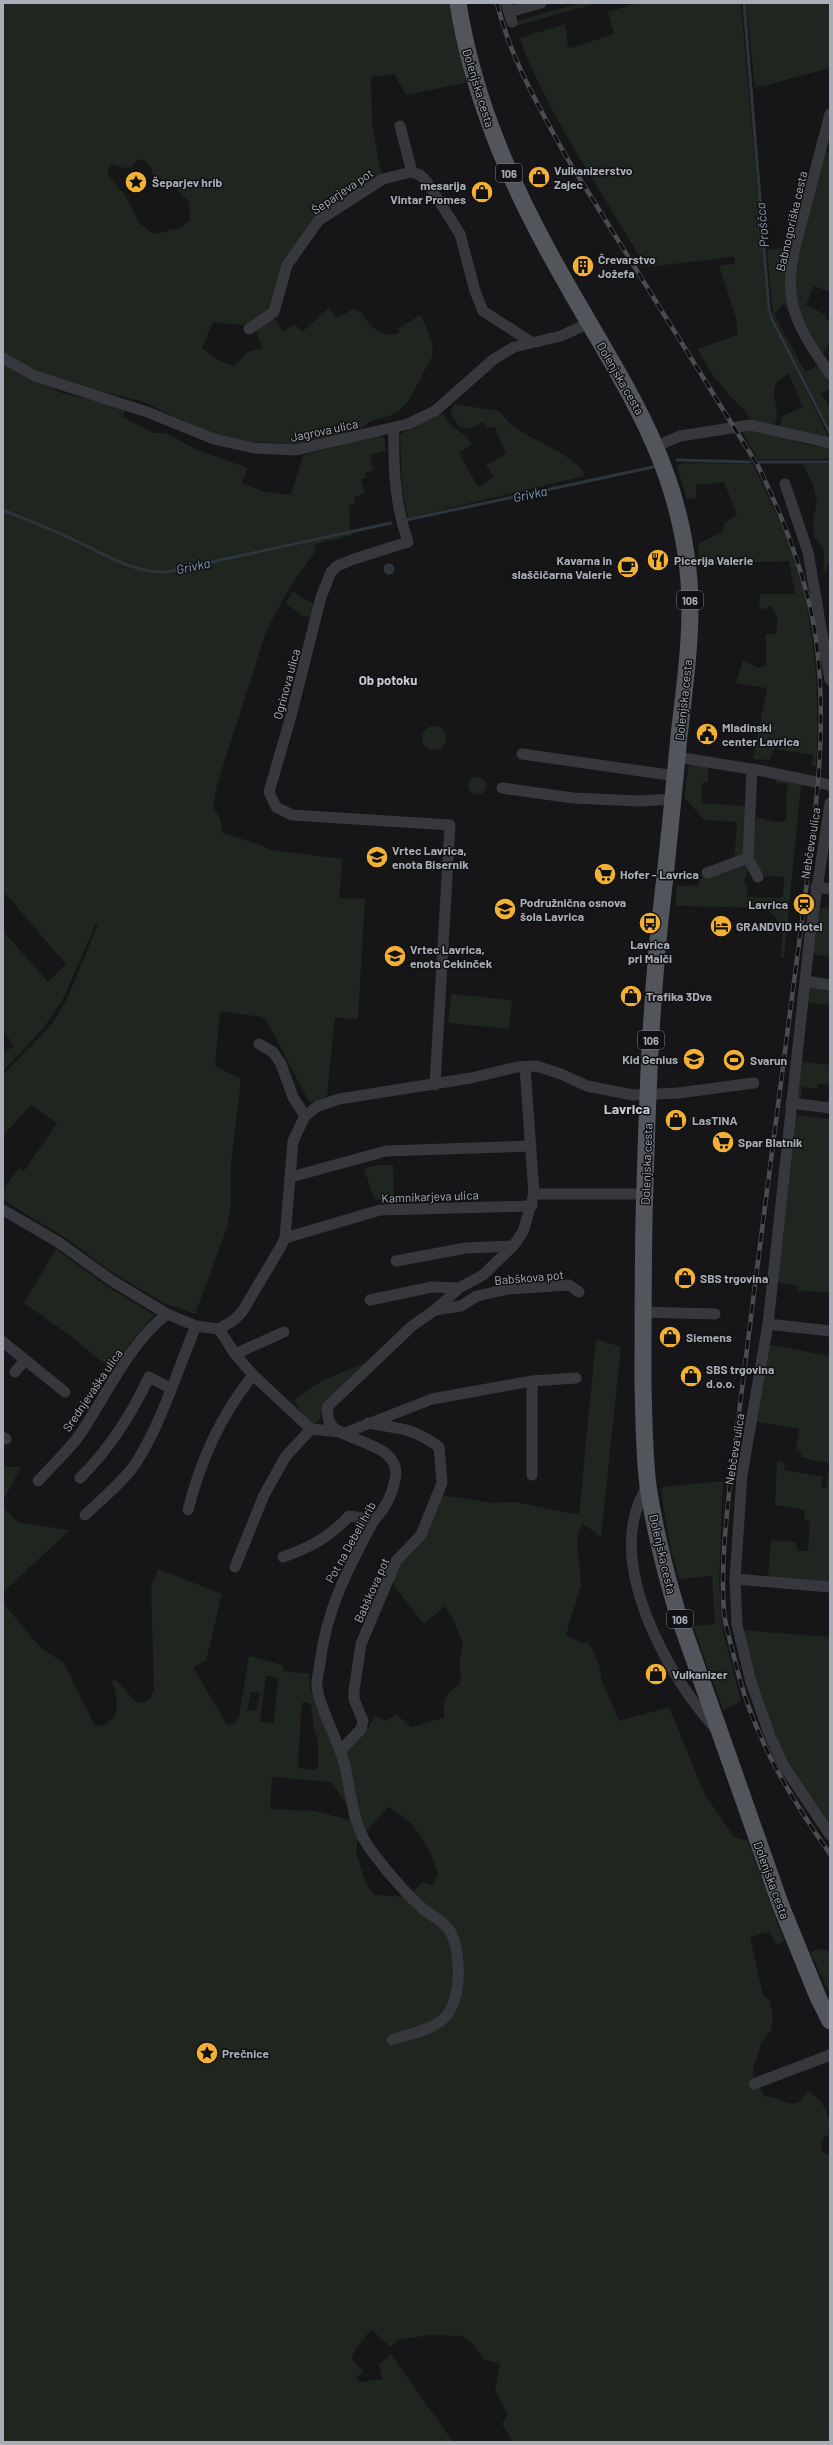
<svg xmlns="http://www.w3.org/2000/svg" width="833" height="2445" viewBox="0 0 833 2445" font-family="Barlow,sans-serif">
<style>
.green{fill:#1e261f;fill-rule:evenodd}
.water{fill:#2c353c}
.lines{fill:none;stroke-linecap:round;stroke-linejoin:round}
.stream{stroke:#2c353c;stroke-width:3}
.street{stroke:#37383d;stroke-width:11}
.primary{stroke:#53555c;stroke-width:17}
.rail-casing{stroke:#4a4c52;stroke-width:4.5}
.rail{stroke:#111113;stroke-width:3;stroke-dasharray:9;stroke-linecap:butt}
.labels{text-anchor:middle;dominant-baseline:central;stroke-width:3;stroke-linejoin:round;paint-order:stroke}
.shield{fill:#111113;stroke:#7b7e86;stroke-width:1}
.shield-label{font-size:11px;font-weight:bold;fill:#a8adb8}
.street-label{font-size:12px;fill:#a8adb8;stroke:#111113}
.poi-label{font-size:12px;font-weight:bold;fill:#a8adb8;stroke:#111113;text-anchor:start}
.water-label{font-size:13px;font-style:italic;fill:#7f9bb3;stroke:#111113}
.neighbourhood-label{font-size:13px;font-weight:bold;fill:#c9ccd4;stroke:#111113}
.quarter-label{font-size:14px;font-weight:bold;fill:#c9ccd4;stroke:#111113}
</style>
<rect width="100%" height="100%" fill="#161618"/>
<g class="green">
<path d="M3,3H449L466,79L465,83L406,95L394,74L371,77L372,124L382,178L358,186L336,198L322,212L305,233L276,300L267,312L250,326L213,322L202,348L219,361L234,366L248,352L262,348L256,331L273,317L283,332L295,324L302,332L329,308L337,318L353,309L361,312C368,325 383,341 400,332L397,329L421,315C427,330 435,341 432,357C423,371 410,405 397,412C384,420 371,417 361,429L302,445L247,441L208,432L141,401L68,383L38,372L3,352ZM138,159L147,162L154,175L174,187L189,202L190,220L180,228L154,234L139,223L125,195L108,175V168L112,164L124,168L132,167Z"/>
<polygon points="580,3 597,3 516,26 517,21"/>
<path d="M637,3H741L768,312L830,440L780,426L782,416L803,407L789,374C759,386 785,407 774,425L751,420L747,413L729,395L713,375L697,349L738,335L736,318L719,265L735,264L734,257L646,267L570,142L547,100L525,54L520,38L565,24L568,47L571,48L614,34L608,12Z"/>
<polygon points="746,3 830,3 830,68 755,88"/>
<polygon points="823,151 830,153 830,292 814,286 806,305 826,315 825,319 830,321 830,341 823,354 801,319 793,278"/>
<polygon points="792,247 797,328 784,303 774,314 805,372 819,365 830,379 830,388 821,394 830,408 830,429 773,316 767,250"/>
<polygon points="3,364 62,393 125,408 123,417 153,433 165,433 197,450 248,468 242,483 264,492 291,495 303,455 376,436 384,437 386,451 370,455 373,470 365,473 366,478 361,479 365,494 354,497 355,503 349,506 350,528 353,535 316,544 314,553 290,587 267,629 217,785 213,807 220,818 223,833 261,845 271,850 343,859 339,898 365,899 358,1019 335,1018 327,1096 316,1102 309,1102 269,1025 262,1017 220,1011 215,1066 241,1079 231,1164 231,1204 227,1228 195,1314 164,1303 110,1271 72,1242 3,1200 5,1187 19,1168 24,1171 57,1123 31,1105 3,1136 3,1075 51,1025 68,997 98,924 96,923 62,1001 42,1030 3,1071 3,1053 14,1046 3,1030 3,931 48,982 66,964 3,891"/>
<path d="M454,404L499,411C504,416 508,423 514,427C529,438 583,459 584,476L408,518L402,488L400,434L443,413C449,428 464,431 472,444L459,453L478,487L494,477L486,465L506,454L495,427L487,428L483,422L470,429L459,427L450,413Z"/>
<polygon points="741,430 757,430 813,446 830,447 830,459 758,459"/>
<path d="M683,463L753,464C769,499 787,534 798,570C816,633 820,702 816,766H812L813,755L774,749L770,760L753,759L767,688L736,683L743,660L758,668L766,666V634H776L778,619L771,606L762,610L759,606L760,594H795L789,561L699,565L698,544L723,531L724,523L737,515L724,482L696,485V498L687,499L677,466Z"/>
<path d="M803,464H830V562L824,574C821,559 830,550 814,538L813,520L817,502L813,485Z"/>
<polygon points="293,591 300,597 315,604 313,617 302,616 286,603"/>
<circle cx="434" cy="738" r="12"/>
<path d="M690,765L708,767V782L702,783L701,803L745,806L749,810L747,853L734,863L737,822L705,820C696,814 693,804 684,798L688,768Z"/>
<circle cx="477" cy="786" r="9"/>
<path d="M776,779L801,784L784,958L780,957C784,934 785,920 763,908L675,906L677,886L699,885L700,879L745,865L748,867L744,883L748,885L747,897L779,898L783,896L784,877L763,876C749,852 750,843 757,817L775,822L786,821L787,784L776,783Z"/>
<polygon points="816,907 830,909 830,957 811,954"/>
<polygon points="808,984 830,987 830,1005 806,1002"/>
<polygon points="451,994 512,1000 509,1029 448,1023"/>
<polygon points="798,1061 830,1065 830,1085 818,1084 818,1089 802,1087 800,1101 795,1094"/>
<polygon points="795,1115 830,1119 830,1292 797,1291 798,1286 777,1282"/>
<polygon points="377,1165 393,1165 394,1200 375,1200 364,1169"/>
<polygon points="56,1249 111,1289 154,1315 128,1346 118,1364 111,1369 69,1335 24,1303"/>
<path d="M596,1339L621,1347L601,1537L582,1523L577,1539L581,1584L566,1635L581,1643H589L599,1664L602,1682L619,1721L669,1707L704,1793L734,1837L748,1841L784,1941L777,1945L769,1932L750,1937L763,1995L770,2001L773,2016L771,2031L762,2041L753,2068V2077L765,2097C776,2095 789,2109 800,2101C803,2098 805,2094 809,2091C824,2101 830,2115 830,2133L823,2139L821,2147L823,2152L830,2156V2442H513L502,2424L508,2414L495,2390L500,2364L483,2359L474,2345L462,2336L430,2335L397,2340L390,2347L371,2329L354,2352L352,2359L363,2371L356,2378L361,2382L382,2379L379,2364L391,2354L453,2442H3V1603L41,1648L64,1663L95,1726C122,1726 119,1699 112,1682L115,1679L135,1701L144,1703L150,1699L154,1690L151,1587L158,1569L222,1594L206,1661L193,1667L227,1725L235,1723L239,1717L249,1656L282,1665L284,1671L309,1674L310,1690L338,1745L362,1726L368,1728L374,1717H378L386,1721L396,1714L411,1727L444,1718C443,1702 445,1692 460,1684L461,1674L459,1664L463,1643L453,1619L445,1606L424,1624L395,1587L391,1574L405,1556L442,1495L492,1503L516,1502L579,1515ZM266,1676L278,1678L274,1723L260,1722ZM251,1692L260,1693L256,1711L247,1710ZM306,1702L311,1704L314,1730L318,1741V1768L312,1770L299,1768L298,1763L302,1703ZM272,1777L331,1782L348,1806L349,1820L315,1811L270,1809ZM388,1807C415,1821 430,1846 438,1874L433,1885L423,1882L408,1897L374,1895L366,1884L356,1852L358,1840Z"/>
<polygon points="767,1344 830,1356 830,1583 768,1578 771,1540 795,1542 798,1551 808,1551 810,1522 804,1520 805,1510 775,1505 777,1461 785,1463 784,1470 823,1477 821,1487 826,1488 830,1464 801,1457 801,1452 796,1450 799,1429 753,1421"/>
<polygon points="365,1363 322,1404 321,1417 311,1429 294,1400 323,1380"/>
<polygon points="3,1467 21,1467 3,1501"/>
<polygon points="723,1481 719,1583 724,1636 741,1701 723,1710 693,1626 715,1624 712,1576 679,1579 669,1542 661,1490 663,1487"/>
<polygon points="3,1508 19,1523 70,1530 3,1592"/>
<polygon points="741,1630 830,1637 830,1829 784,1756 754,1681"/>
<polygon points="820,1949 830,1952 830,1994 810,1952"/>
</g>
<circle class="water" cx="389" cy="569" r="5.5"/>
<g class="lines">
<g class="stream">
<polyline points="744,3 769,310 772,319 830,433"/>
<polyline points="677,460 750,462"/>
<polyline points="760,462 830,462"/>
<path d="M3,510C27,520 51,529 74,540C105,554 132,573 166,572L391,523"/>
<polyline points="406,520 653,467"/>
</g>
<g class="street">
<polyline points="506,3 512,22"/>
<polyline points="509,12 541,3"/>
<path d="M830,114C822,145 814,175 806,206C798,237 786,269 792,301C797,328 815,352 830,374"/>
<polyline points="400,126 412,172"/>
<polyline points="249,329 274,312 287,265 319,220 383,179 412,172 420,175 427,182 460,234 475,291 483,311 531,342"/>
<polyline points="3,358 35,376 147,412 214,439 254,448 296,450 408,424 435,411 494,359 514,347 561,336 589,323"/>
<path d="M394,428C393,467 395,505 408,542L354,559L337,566L331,572L321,597L291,716L269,792L276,807L292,815L450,825L435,1085"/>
<polyline points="657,446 680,436 750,425 830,443"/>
<polyline points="785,484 808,552 830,680"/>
<polyline points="522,754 676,776"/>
<polyline points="677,757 763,771 830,785"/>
<polyline points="752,769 748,858 758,877"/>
<polyline points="502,788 573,798 640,801 673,799"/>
<polyline points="830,803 810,935 768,1324 742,1475 735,1579 737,1625 751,1682 770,1736 784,1766 830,1835"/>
<polyline points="707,873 748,858"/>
<polyline points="816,887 830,889"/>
<polyline points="805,981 830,985"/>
<polyline points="259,1044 273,1052 281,1064 293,1097 305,1116"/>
<polyline points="791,1103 830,1108"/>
<polyline points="291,1177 386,1151 531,1146"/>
<polyline points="534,1194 645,1194"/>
<polyline points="3,1210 58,1242 111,1280 167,1314 196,1326 219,1329"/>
<polyline points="285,1238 380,1210 532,1206"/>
<polyline points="396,1261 466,1248 513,1246"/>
<polyline points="370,1300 432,1287 459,1288"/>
<polyline points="435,1310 461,1306 477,1296 508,1289 569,1285 579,1292"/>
<polyline points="642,1312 715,1314"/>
<polyline points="768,1324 830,1331"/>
<polyline points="219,1329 234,1320 242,1312 280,1248 285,1238 293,1141 305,1116 318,1106 339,1099 471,1078 517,1067 536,1066 561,1074 587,1086 633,1095 678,1093 754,1083"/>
<polyline points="219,1329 235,1354 253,1375 311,1429 341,1432"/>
<polyline points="3,1342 65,1392"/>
<polyline points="235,1354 284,1332"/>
<polyline points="15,1372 25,1360"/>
<polyline points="532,1381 532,1475"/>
<polyline points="345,1433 432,1399 532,1381 576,1378"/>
<polyline points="3,1437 6,1439"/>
<path d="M80,1478C110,1448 131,1416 149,1377L170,1388"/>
<path d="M38,1481C54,1463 74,1446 86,1425C110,1388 131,1342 167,1314"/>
<path d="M648,1484C641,1497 635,1509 633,1524C622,1591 672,1680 715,1728"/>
<path d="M188,1510C201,1459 220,1417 253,1375"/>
<path d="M85,1515C102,1499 122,1483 136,1463C162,1422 177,1371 196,1326"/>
<path d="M283,1557C309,1548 330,1537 349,1516L374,1520"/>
<polyline points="235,1567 264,1495 286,1456 311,1429"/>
<polyline points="735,1579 830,1587"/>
<path d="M341,1750L361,1729L363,1721L354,1699V1691L361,1644L396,1561L421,1535L442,1483L439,1447C411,1427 401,1429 368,1423"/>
<path d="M392,2040C407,2034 427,2032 441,2021C462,2004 461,1961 453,1937C447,1921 431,1917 420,1906C402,1890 387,1871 373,1853C352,1826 352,1797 345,1766C338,1739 322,1715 317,1688C316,1680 319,1671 320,1663C327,1607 348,1569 374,1520C385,1509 392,1495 395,1480C403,1444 351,1444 333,1427C327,1422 328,1414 327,1407L412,1326L435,1310L459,1288L483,1275L513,1246L523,1232L534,1194L525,1067"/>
<polyline points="754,2084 830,2055"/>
</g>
<path class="primary" d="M458,3C474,104 515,194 565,281C620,379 676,455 688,570C694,625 685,682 679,736C674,789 669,842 663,894C650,1001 647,1111 644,1219C643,1275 643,1330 643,1386C644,1419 644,1453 648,1486C654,1527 664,1567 676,1608L781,1906L818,1997L830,2021"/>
<g class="rail-casing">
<path id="rail" d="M497,3C510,58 540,109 567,158L758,466C785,521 807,578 816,639C826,715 819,783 810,859C802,923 793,987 785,1051C766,1198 747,1346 729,1493C725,1532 721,1573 724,1612C725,1625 730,1640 733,1653C750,1730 785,1790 830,1854"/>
</g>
<use href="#rail" class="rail"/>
</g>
<defs>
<g id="shop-disc" transform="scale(1.15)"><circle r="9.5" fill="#f2b134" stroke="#111113"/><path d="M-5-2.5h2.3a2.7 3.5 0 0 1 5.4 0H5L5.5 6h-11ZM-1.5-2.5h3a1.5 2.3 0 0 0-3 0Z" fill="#111"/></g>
<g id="sight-disc" transform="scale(1.15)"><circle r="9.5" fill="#f2b134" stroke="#111113"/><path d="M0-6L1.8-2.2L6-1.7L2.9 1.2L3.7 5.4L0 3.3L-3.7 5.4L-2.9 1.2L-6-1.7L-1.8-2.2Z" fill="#111"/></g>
<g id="building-disc" transform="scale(1.15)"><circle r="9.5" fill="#f2b134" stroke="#111113"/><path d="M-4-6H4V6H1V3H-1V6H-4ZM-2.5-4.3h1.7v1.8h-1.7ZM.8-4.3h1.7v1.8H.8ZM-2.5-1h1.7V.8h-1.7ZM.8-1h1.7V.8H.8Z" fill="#111"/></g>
<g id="restaurant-disc" transform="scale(1.15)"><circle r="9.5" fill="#f2b134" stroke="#111113"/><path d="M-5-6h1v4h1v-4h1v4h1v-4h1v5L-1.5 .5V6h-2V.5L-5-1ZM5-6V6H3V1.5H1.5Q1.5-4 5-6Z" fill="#111"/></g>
<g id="cafe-disc" transform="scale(1.15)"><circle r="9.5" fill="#f2b134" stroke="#111113"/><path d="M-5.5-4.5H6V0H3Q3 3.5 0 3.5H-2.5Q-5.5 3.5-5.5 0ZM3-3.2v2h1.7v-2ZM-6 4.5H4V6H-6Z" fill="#111"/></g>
<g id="civic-disc" transform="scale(1.15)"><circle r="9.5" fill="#f2b134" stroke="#111113"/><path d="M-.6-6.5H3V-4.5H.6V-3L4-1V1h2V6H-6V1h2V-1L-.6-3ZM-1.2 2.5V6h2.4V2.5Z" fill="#111"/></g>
<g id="school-disc" transform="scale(1.15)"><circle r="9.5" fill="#f2b134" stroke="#111113"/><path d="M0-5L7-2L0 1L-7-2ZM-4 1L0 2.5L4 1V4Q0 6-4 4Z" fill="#111"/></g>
<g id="supermarket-disc" transform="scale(1.15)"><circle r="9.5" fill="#f2b134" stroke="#111113"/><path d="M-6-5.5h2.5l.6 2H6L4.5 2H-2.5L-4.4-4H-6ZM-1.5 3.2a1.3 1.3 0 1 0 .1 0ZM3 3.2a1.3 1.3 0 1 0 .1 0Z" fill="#111"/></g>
<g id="station-disc" transform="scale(1.15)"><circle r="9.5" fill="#f2b134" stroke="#111113"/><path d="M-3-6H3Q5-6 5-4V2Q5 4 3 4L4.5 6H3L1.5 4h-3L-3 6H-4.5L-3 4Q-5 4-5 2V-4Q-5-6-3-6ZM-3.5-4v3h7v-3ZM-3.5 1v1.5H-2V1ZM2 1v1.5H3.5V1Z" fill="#111"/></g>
<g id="bus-disc" transform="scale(1.15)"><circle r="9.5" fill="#f2b134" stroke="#111113"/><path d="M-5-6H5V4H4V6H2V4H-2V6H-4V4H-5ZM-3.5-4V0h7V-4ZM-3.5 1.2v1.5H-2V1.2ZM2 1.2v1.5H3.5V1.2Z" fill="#111"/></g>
<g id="hotel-disc" transform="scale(1.15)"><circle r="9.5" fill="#f2b134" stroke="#111113"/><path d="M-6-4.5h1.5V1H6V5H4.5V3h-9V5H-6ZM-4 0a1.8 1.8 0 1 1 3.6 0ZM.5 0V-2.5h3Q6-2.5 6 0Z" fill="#111"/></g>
<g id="stadium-disc" transform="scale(1.15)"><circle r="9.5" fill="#f2b134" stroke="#111113"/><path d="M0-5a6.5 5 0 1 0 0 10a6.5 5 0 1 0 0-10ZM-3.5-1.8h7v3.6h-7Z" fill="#111"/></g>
</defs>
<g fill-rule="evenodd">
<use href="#shop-disc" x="539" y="177"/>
<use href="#sight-disc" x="136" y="182"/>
<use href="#shop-disc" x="482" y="192"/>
<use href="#building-disc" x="583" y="266"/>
<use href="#restaurant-disc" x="658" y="560"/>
<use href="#cafe-disc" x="628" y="567"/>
<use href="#civic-disc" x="707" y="734"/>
<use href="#school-disc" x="377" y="857"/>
<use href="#supermarket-disc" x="605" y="874"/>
<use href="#station-disc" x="804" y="904"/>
<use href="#school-disc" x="505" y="909"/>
<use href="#bus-disc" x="650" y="923"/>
<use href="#hotel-disc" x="721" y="926"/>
<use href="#school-disc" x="395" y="956"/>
<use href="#shop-disc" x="631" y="996"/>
<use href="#school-disc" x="694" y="1059"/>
<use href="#stadium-disc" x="734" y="1060"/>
<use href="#shop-disc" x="676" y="1120"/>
<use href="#supermarket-disc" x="723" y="1142"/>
<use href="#shop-disc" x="685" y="1278"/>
<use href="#shop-disc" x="670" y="1337"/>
<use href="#shop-disc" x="691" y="1376"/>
<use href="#shop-disc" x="656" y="1674"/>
<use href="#sight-disc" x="207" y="2053"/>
</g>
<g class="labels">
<g class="shield">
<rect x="496" y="164" width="26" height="18" rx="3"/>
<rect x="677" y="591" width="26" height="18" rx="3"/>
<rect x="638" y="1031" width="26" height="18" rx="3"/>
<rect x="667" y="1610" width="26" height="18" rx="3"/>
</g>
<g class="shield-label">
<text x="509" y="173">106</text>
<text x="690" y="600">106</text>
<text x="651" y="1040">106</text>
<text x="680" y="1619">106</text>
</g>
<g class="street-label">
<text transform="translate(479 88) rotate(73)">Dolenjska cesta</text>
<text transform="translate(342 191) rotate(-34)">Šeparjeva pot</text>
<text transform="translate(791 221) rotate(-77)">Babnogoriška cesta</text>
<text transform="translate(621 378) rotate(60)">Dolenjska cesta</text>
<text transform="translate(324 430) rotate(-12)">Jagrova ulica</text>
<text transform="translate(286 684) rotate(-75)">Ogrinova ulica</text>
<text transform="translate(683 700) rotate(-84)">Dolenjska cesta</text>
<text transform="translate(810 843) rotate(-81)">Nebčeva ulica</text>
<text transform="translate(646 1164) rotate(-88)">Dolenjska cesta</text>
<text transform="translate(430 1196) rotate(-2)">Kamnikarjeva ulica</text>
<text transform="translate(529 1277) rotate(-5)">Babškova pot</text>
<text transform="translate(92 1390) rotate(-56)">Srednjevaška ulica</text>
<text transform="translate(734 1449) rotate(-81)">Nebčeva ulica</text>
<text transform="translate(350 1542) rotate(-61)">Pot na Debeli hrib</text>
<text transform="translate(663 1554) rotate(77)">Dolenjska cesta</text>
<text transform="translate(371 1590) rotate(-66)">Babškova pot</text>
<text transform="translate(772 1880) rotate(70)">Dolenjska cesta</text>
</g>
<g class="poi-label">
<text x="554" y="170">Vulkanizerstvo<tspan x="554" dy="14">Zajec</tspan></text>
<text x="152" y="182">Šeparjev hrib</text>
<text x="466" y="185" text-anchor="end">mesarija<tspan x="466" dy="14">Vintar Promes</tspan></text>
<text x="598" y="259">Črevarstvo<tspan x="598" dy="14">Jožefa</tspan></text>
<text x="612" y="560" text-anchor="end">Kavarna in<tspan x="612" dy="14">slaščičarna Valerie</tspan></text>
<text x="674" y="560">Picerija Valerie</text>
<text x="722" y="727">Mladinski<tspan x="722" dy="14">center Lavrica</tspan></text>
<text x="392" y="850">Vrtec Lavrica,<tspan x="392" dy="14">enota Bisernik</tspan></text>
<text x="620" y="874">Hofer - Lavrica</text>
<text x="520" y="902">Podružnična osnova<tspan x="520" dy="14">šola Lavrica</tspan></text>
<text x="788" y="904" text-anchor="end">Lavrica</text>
<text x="736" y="926">GRANDVID Hotel</text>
<text x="650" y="944" text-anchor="middle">Lavrica<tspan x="650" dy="14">pri Malči</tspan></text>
<text x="410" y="949">Vrtec Lavrica,<tspan x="410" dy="14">enota Cekinček</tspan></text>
<text x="646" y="996">Trafika 3Dva</text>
<text x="678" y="1059" text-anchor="end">Kid Genius</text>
<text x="750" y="1060">Svarun</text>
<text x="692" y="1120">LasTINA</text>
<text x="738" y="1142">Spar Blatnik</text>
<text x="700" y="1278">SBS trgovina</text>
<text x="686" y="1337">Siemens</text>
<text x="706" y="1369">SBS trgovina<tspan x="706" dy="14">d.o.o.</tspan></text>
<text x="672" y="1674">Vulkanizer</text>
<text x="222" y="2053">Prečnice</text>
</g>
<g class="water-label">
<text transform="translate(762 225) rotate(-95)">Proščca</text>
<text transform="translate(530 494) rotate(-12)">Grivka</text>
<text transform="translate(193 566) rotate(-12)">Grivka</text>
</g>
<g class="neighbourhood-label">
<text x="388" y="680">Ob potoku</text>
</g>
<g class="quarter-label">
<text x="627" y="1108">Lavrica</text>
</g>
</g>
<rect width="833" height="2445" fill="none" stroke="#a8adb8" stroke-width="8"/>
</svg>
